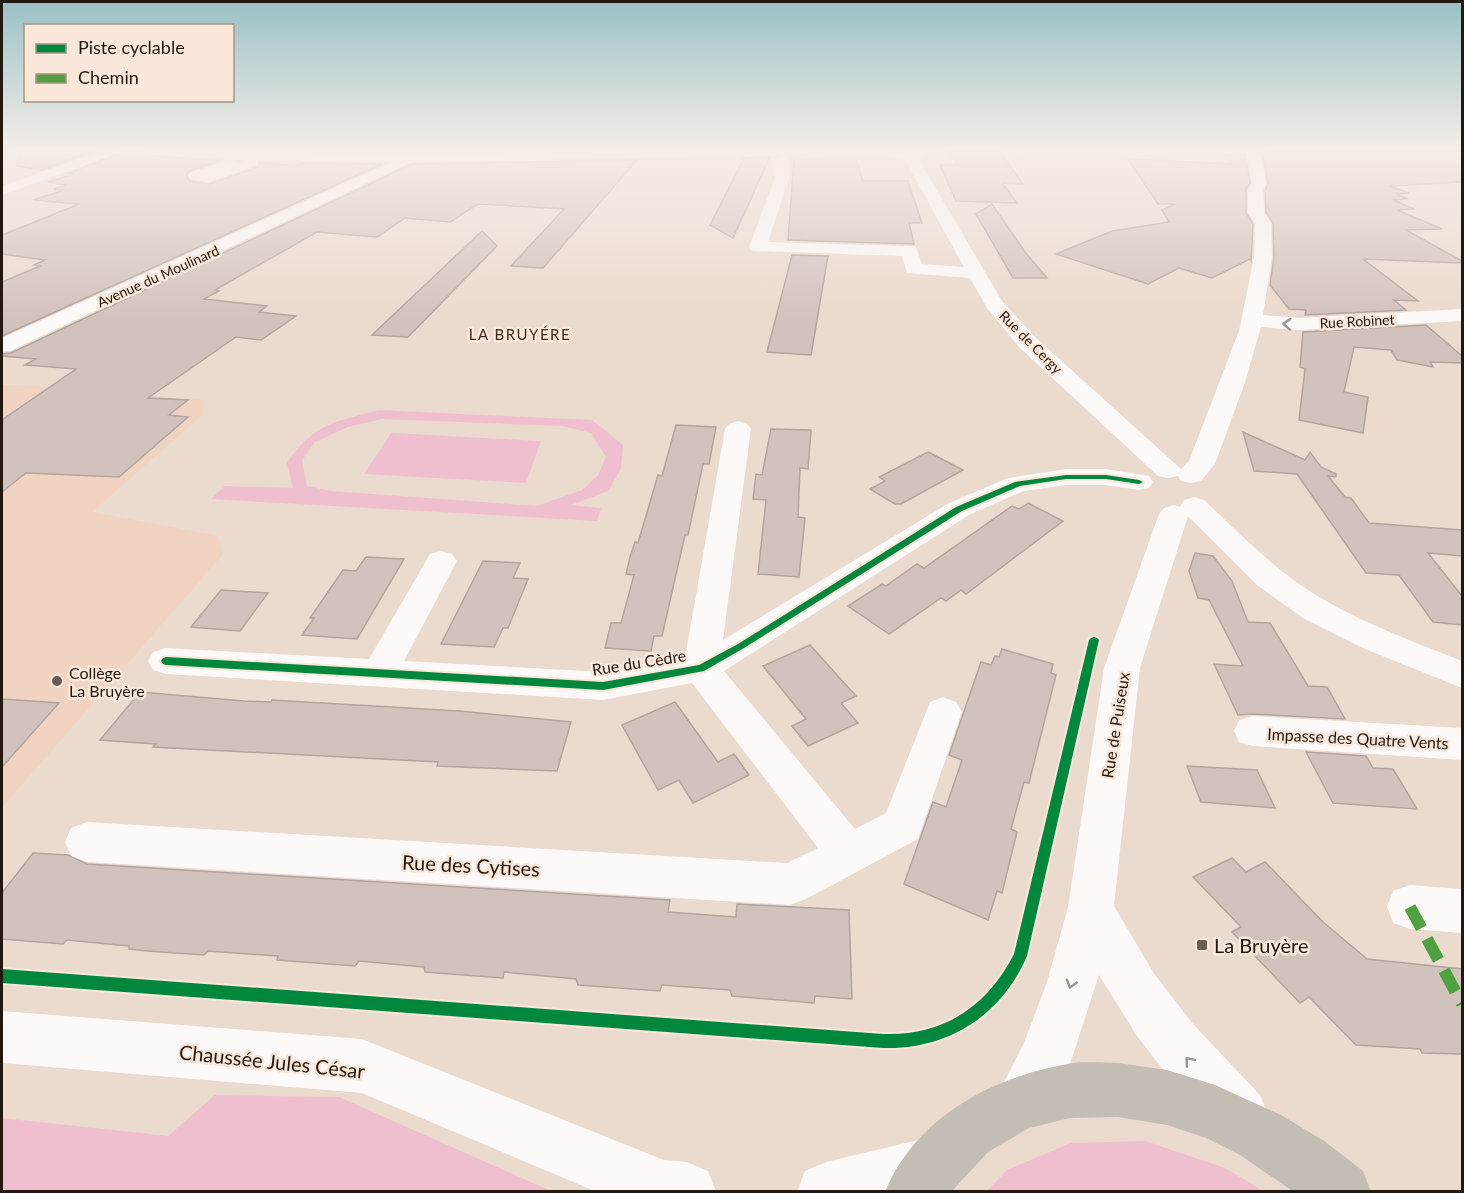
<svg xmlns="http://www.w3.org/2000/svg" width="1464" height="1193" viewBox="0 0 1464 1193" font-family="Lato,sans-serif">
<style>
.built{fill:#f0d3c0}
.green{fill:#f0bfcf;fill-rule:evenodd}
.building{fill:#d2c2bc;stroke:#b2a49e;stroke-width:1.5}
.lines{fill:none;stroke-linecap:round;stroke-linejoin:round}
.minor{fill:#fcf9f8;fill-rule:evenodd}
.major{fill:#c3bdb4;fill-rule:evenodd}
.quiet{stroke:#50a13f;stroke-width:12;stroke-dasharray:24 12;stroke-linecap:butt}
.cycleway-casing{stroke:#fbe8db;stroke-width:4}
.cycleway{fill:#00873e;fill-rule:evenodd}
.oneway{stroke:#9a9490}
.poi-dot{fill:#695c52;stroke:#fbe8db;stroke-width:2}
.labels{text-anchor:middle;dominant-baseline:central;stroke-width:5;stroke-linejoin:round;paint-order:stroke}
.far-street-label{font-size:14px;fill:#231810;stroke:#fbe8db}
.far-neighbourhood-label{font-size:15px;letter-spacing:1.5px;fill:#3f2716;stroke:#fbe8db}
.street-label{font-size:16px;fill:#231810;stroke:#fbe8db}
.poi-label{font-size:16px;fill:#231810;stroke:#fbe8db;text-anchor:start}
.near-street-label{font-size:20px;fill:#231810;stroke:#fbe8db}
.near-poi-label{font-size:20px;fill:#231810;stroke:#fbe8db;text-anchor:start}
</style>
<rect width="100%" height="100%" fill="#ebdace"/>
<polygon class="built" points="2,385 116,388 109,394 204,400 203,414 92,512 218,536 223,554 2,807"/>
<g class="green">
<rect x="1262" y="150" width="200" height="3"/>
<path d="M379,410L592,420L623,445L621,469L608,491L571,505L601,508L597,521L211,499L225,486L293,488L287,463C314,423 335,422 379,410ZM382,419L562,426L591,433L606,457L598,475L582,490L537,506L331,491L307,486L302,460L315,442L348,427Z"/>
<polygon points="391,433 541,441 526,483 364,474"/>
<polygon points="215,1095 339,1097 551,1191 2,1191 2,1118 168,1136"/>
<polygon points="1145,1141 1225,1168 1263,1191 987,1191 1007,1170 1071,1143"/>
</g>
<g class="building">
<polygon points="19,150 98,150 42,170 17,166"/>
<polygon points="128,150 143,150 151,156 220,161 189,171 186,175 190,181 209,184 258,167 260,162 294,166 303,163 382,164 2,336 2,282 40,266 34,265 45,260 2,254 2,235 79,204 33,200 64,190 54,189 65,185 48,182 74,174 69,173"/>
<polygon points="949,152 1000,152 1023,184 1002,183 1017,203 956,201 940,165 958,165"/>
<polygon points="1462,154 1462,182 1390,186 1409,193 1396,194 1408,199 1393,200 1414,209 1397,210 1442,229 1406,230 1462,261 1462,263 1363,259 1418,301 1394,300 1406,310 1305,315 1306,310 1289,309 1270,285 1274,257 1273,223 1266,212 1265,190 1268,184 1263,155"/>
<polygon points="1223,155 1245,155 1250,183 1246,189 1246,213 1253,224 1251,261 1250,259 1212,278 1179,268 1148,284 1056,254 1112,231 1169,222 1162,210 1175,204 1158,204 1128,159 1231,164"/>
<polygon points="770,157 733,238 710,225 744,158"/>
<polygon points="794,159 856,159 863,181 908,181 922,223 909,223 914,244 788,240"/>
<polygon points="637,160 543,268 511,266 564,209 478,204 450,222 405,218 377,237 317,232 215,290 219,291 204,299 267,306 259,312 296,316 261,340 236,337 148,398 188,400 169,415 188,417 119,477 26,473 2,492 2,420 76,369 25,365 36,359 2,356 2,354 11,353 412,164"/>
<polygon points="992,204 1025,252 1047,278 1013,278 976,214"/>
<polygon points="482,231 497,246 408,337 372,335"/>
<polygon points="792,255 828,256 811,355 767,352"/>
<polygon points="1426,325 1462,356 1462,363 1430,362 1433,367 1397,360 1391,350 1354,347 1344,392 1368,397 1363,433 1299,420 1305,369 1300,367 1303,332"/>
<polygon points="676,425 716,427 709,464 703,464 688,535 685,535 662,636 654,636 651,651 605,648 611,623 621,623 634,575 626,574 630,557 635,542 638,543 658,475 662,476"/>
<polygon points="771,429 811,430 808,469 800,468 798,517 805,518 799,577 758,574 766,500 753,499 756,474 762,475"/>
<polygon points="1243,432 1305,460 1310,452 1321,467 1336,474 1336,477 1328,476 1345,497 1351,498 1369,523 1462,530 1462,556 1428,553 1462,596 1462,625 1433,622 1399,575 1366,573 1297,474 1254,471"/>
<polygon points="928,452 963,470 901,504 895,504 870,489 885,481 879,477"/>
<polygon points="1028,503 1063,521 966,594 961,590 946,601 941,598 889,634 848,606 882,584 886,586 917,564 924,568 1012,506 1019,509"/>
<polygon points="1195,553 1213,556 1232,581 1248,622 1270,623 1308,686 1327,687 1345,719 1253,714 1238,715 1214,664 1243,666 1209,600 1198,598 1189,571"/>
<polygon points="366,557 404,559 357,639 302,635 314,618 310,618 343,570 356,571"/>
<polygon points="483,561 520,563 513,578 528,579 508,628 503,628 494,647 441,644"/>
<polygon points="221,590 268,593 240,631 191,627"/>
<polygon points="810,645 856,696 841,703 858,723 808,746 792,726 806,719 763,666"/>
<polygon points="1002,649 1053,664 1051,673 1056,675 1029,783 1024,782 1011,829 1017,832 1002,893 997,891 988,920 904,884 933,802 946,807 962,760 949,755 981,662 991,665 995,656 999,657"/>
<polygon points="140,692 244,701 271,702 272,700 459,711 571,722 557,771 437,766 438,762 153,747 156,744 100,740"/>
<polygon points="2,699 59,703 2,767"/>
<polygon points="675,702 718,762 734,754 749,775 693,803 679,780 658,790 622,725"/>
<polygon points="1306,752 1366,756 1373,768 1393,769 1417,809 1333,803"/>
<polygon points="1187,766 1257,770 1275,808 1201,802"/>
<polygon points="33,853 68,855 87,864 670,900 668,912 736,917 737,904 849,910 852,999 815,996 814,1003 732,996 730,990 662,985 660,991 578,985 576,979 504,972 503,978 425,972 424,967 359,961 355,966 277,960 278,956 208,951 204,955 147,951 129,949 129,946 67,940 63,944 2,939 2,893"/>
<polygon points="1232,858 1246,872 1265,862 1323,922 1367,959 1462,969 1462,1054 1422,1053 1420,1049 1356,1045 1309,997 1300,1003 1232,932 1241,927 1193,877"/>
</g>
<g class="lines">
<g class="minor">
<polygon points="106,150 126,150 2,195 2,186"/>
<path d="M145,150L428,154L617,150H926L925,157L918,158L1002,301L1035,337L1181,469L1189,461L1239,331L1254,257L1255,223L1248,213V189L1252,184L1246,150H1260L1266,184L1263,189L1264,213L1271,223L1272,257L1263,315L1299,318L1462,309V321L1299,330L1261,327L1244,385L1215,464L1201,481L1191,483L1181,481L1178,476L1168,478L1158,476L1019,347L987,308L970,278L907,273L902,256L752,251L749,247L775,178L776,159L781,155L411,162L10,351L2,352V338L392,162L258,160L257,165L209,182L190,179L188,176L190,173L231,159L151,154ZM785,155L888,156L905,160L964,267L922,264L916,247L910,246L768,242L789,178L790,159ZM231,159L245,160L238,163Z"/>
<polygon points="738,421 747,424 751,429 723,640 949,503 1008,478 1066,469 1106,469 1149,476 1153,482 1149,488 1139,490 1106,485 1066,485 1024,491 969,515 724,671 855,829 886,813 930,702 943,697 956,702 962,712 918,839 806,899 790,905 87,862 71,856 65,842 71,828 87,822 787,863 818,848 692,683 603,700 166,674 153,670 148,661 153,652 166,648 369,659 430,554 441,551 452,554 457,561 404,661 603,672 685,658 725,429 729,424"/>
<path d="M1194,497L1204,500C1237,531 1270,565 1308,590C1356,621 1410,640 1462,661V688L1365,649L1303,618L1257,585L1188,516L1140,668L1114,906L1155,975L1193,1024L1260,1095L1268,1115L1260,1135L1240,1143L1220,1135L1176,1086L1137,1036L1099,975L1072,1058L1042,1122L1022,1130L1002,1122L994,1102L1024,1043L1047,982L1068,907L1104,668L1159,514L1164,508L1174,505L1180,507L1184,500Z"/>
<polygon points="1253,716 1462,728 1462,760 1253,746 1239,742 1234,731 1239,720"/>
<polygon points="1410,885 1462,889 1462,933 1410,929 1393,923 1387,907 1393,891"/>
<polygon points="2,1011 362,1039 664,1160 687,1162 708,1171 716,1192 597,1192 362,1093 2,1063"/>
<polygon points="935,1136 956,1144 964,1165 956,1186 941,1192 797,1192 805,1171 826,1162"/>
</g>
<path class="major" d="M1118,1063L1167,1070L1215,1085L1281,1115L1324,1141L1363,1171L1371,1192H1294L1240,1155L1206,1138L1167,1125L1118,1117L1070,1118L1029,1128L988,1152L951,1192H885C915,1118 992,1077 1068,1064C1084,1061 1102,1063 1118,1063Z"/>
<polyline class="quiet" points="1410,907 1462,1004"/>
<g class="cycleway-casing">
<g id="cycleway">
<polygon points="1066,475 1106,475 1139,480 1143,482 1139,484 1106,479 1066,479 1020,486 962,511 744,648 704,671 603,690 166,665 163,664 161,661 163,658 166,657 603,682 699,665 738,644 956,507 1015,482"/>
<path d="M1094,637L1097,638L1099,640L1027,956C1002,1015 948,1050 883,1048L2,983V969L883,1034C943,1036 987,1007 1014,954L1089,640L1091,638Z"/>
</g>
</g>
<use href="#cycleway" class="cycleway"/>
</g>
<defs><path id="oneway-chevron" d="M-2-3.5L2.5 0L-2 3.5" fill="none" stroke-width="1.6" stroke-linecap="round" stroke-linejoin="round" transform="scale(1.5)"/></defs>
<g class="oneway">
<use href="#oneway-chevron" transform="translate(1287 324) rotate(-177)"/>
<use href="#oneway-chevron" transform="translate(1071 984) rotate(106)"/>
<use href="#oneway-chevron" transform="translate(1189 1061) rotate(-130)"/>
</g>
<linearGradient id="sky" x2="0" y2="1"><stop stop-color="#99c1c5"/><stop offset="0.47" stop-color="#f6eee9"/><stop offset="1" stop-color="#f6eee9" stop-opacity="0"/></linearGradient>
<rect width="1464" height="317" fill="url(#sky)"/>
<g class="poi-dot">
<circle cx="57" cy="681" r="6"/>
<rect x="1196" y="939" width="12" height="12" rx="3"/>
</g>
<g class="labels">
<g class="far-street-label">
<text transform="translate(158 276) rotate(-24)">Avenue du Moulinard</text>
<text transform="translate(1357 321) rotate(-3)">Rue Robinet</text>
<text transform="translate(1031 342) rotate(45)">Rue de Cergy</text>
</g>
<g class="far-neighbourhood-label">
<text x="520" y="334">LA BRUYÉRE</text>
</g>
<g class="street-label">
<text transform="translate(639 662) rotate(-9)">Rue du Cèdre</text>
<text transform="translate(1115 725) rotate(-81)">Rue de Puiseux</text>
<text transform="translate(1358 738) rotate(3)">Impasse des Quatre Vents</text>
</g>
<g class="poi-label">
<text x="69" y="672">Collège<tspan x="69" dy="18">La Bruyère</tspan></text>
</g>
<g class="near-street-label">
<text transform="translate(471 865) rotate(3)">Rue des Cytises</text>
<text transform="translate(272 1061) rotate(6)">Chaussée Jules César</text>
</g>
<g class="near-poi-label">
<text x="1214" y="945">La Bruyère</text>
</g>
</g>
<rect width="1464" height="1193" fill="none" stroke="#231810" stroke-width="6"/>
<rect x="24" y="24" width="210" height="78" fill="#fbe8db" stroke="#a5958a" stroke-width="1.5"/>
<rect x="36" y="44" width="30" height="9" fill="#00873e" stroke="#a5958a" stroke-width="1.5"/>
<text x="78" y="54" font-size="18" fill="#231810">Piste cyclable</text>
<rect x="36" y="74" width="30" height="9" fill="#50a13f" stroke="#a5958a" stroke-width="1.5"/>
<text x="78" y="84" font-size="18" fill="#231810">Chemin</text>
</svg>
